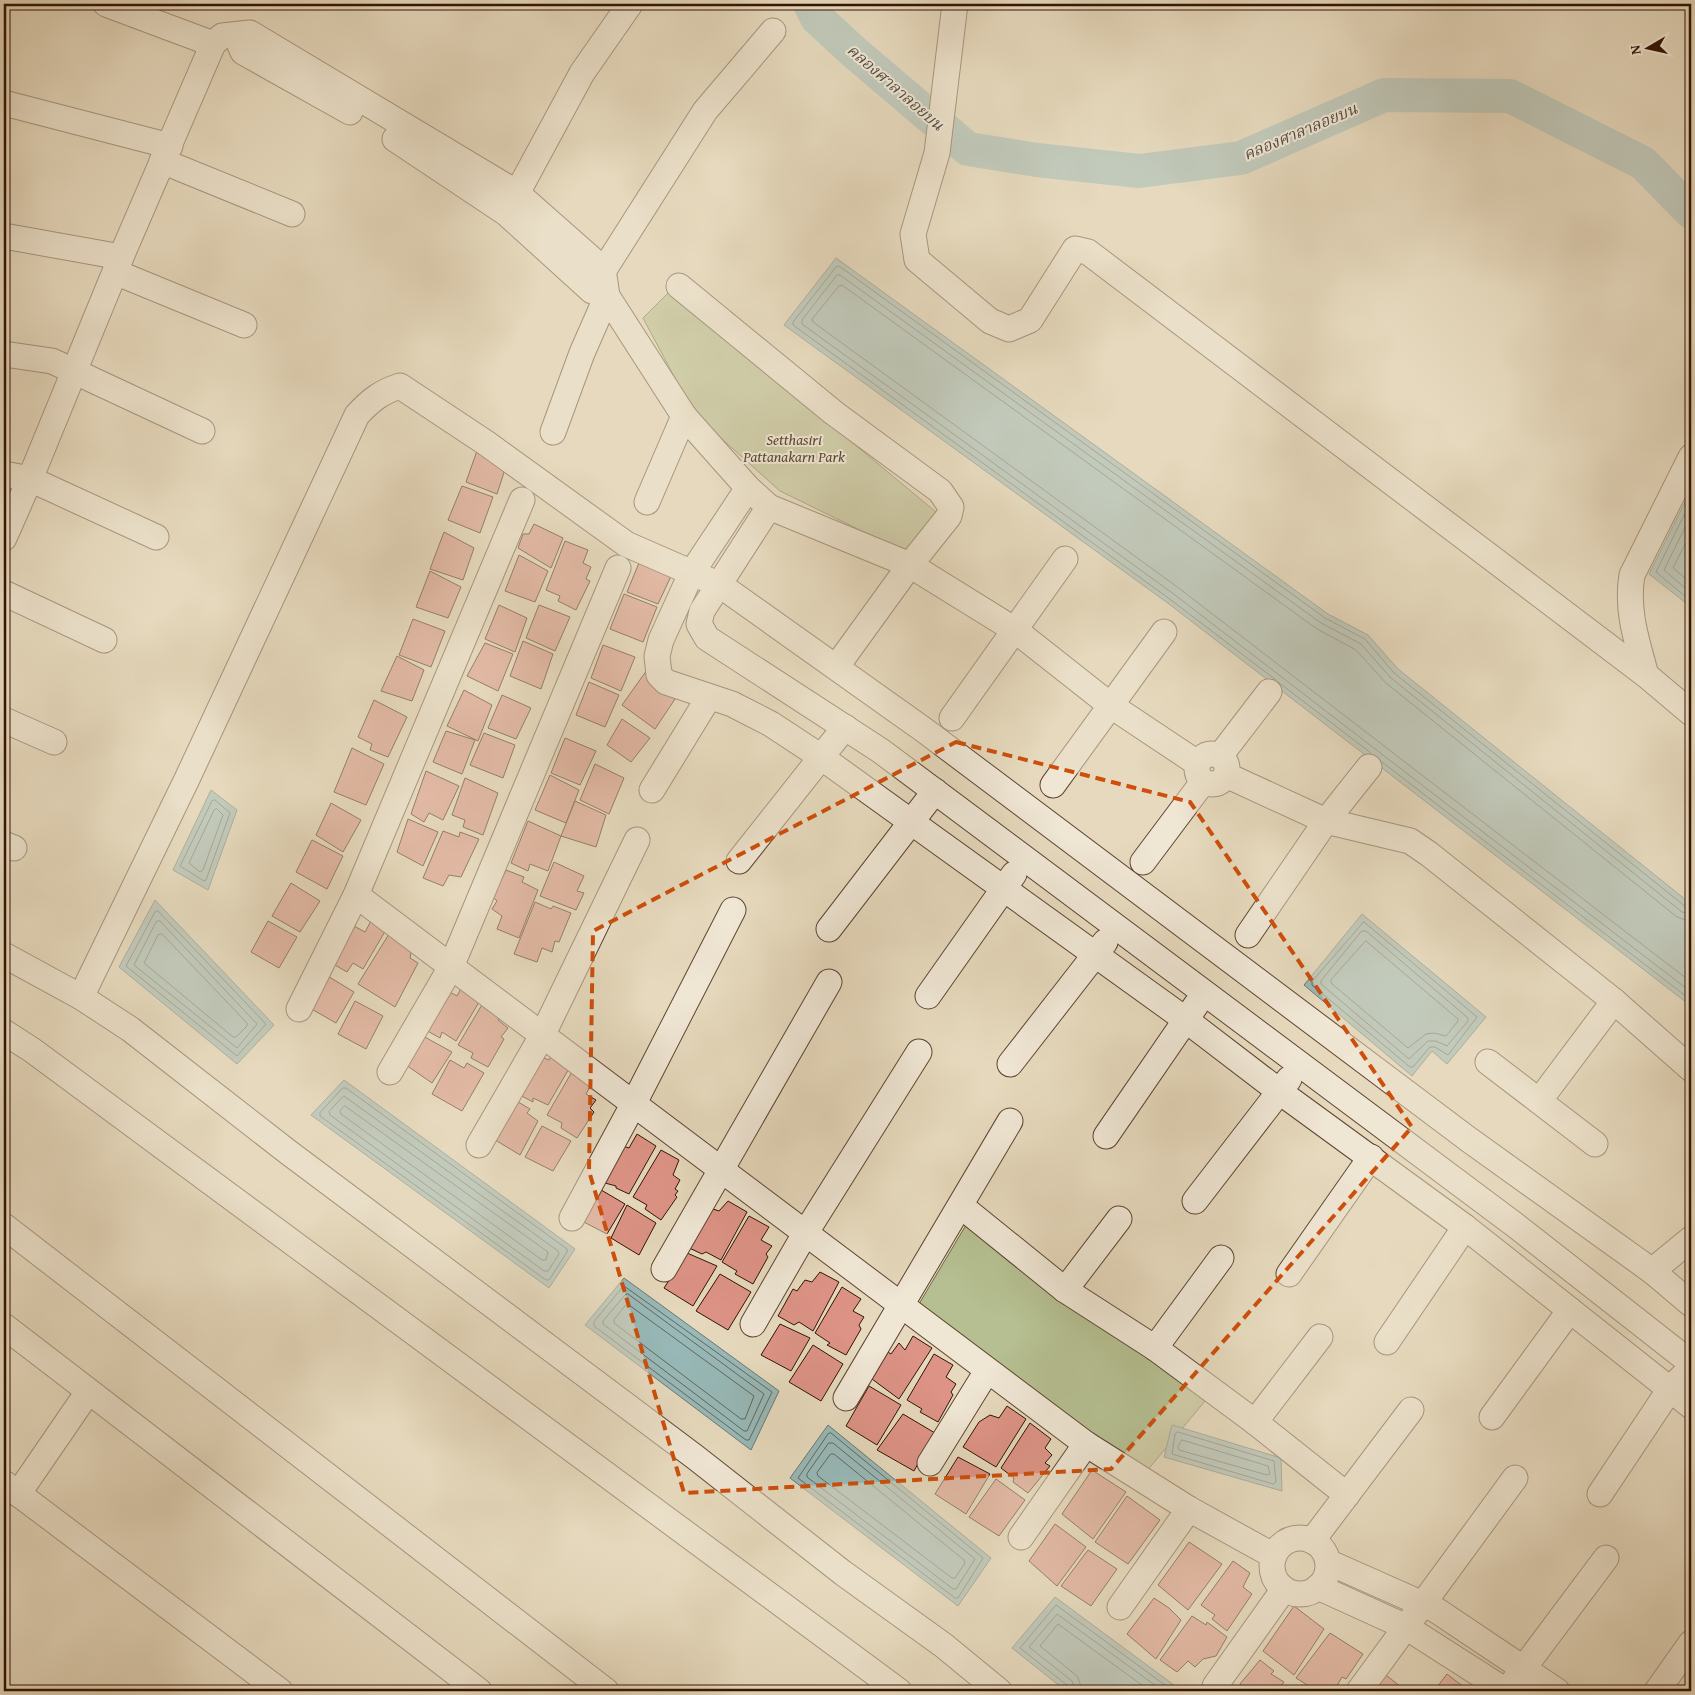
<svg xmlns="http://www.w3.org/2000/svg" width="1695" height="1695" viewBox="0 0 1695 1695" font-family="'Gentium Book Plus','Noto Serif Thai',serif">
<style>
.green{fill:#b5bf91;stroke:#746a4a}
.water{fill:#97b9b8;stroke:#6f7770}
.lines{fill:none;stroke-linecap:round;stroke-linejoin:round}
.shore{stroke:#64665e;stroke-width:1}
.river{stroke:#97b9b8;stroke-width:34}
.building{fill:#dd9386;stroke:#321404}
.minor-casing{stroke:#5f4532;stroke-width:27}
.minor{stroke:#efe6d4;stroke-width:25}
.marked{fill:none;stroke:#cd4f0b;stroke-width:4;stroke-dasharray:10 6;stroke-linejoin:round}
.labels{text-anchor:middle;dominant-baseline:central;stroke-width:4;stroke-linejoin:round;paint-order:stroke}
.park-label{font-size:15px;font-style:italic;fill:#59472e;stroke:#efe6d4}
.water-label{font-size:16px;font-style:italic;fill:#554e43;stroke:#efe6d4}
</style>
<rect width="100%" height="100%" fill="#e6d9bd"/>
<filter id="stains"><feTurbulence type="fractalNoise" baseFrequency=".004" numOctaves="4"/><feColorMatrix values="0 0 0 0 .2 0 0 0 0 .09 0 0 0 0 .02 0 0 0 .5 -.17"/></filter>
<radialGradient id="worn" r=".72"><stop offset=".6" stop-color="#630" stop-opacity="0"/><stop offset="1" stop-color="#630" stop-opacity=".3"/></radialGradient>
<g class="green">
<polygon points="670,291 936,512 909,554 780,491 694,414 643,318"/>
<polygon points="972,1215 1210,1395 1141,1478 913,1314"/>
</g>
<g class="water">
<polygon points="836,258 1328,614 1368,635 1398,669 1691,904 1691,1006 1169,604 784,325"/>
<polygon points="1691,490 1691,607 1649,574"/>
<polygon points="211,790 237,810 208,890 173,870"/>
<polygon points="155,900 274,1025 237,1064 119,967"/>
<polygon points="1362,914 1486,1017 1447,1064 1432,1051 1412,1076 1304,985"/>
<polygon points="344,1080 575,1249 549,1288 311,1115"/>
<polygon points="624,1278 779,1391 751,1450 585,1325"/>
<polygon points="828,1425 991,1558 958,1606 790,1478"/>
<polygon points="1172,1425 1281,1458 1282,1491 1164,1457"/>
<polygon points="1055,1597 1182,1691 1066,1691 1012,1648"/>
</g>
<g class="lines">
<g class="shore">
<polyline points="1691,501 1656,572 1691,601"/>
<polyline points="1691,515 1664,570 1691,593"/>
<polyline points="1691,532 1673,568 1691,583"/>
<polyline points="1276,680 1171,600 793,325 793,322 836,267 839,266 1325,618 1365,639 1394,673 1686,907 1691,908"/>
<polyline points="1278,682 1371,753"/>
<polyline points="1382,762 1691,1000"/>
<polygon points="215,800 230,813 206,880 204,881 180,866 212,801"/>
<polygon points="217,809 223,815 203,870 200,872 189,863 214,810"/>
<polygon points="158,911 266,1024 237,1056 126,966 155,912"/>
<polyline points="1691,914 1682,912 1391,678 1361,644 1321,623 840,275 837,275 802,320 802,324 1175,595 1691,992"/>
<polygon points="160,921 257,1024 237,1048 134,965 156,922"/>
<polygon points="1364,922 1477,1017 1448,1055 1435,1047 1430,1047 1413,1067 1410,1067 1312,985 1312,982"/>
<polyline points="1691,922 1677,917 1386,683 1356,650 1317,629 842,285 839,286 812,319 813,322 1180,589 1691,982"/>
<polygon points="1362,931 1366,931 1468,1018 1468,1021 1447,1046 1436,1041 1428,1041 1409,1059 1321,984 1321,981"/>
<polygon points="162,934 247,1023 247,1026 236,1037 233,1037 144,963 158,935"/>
<polygon points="1366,941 1458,1019 1458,1021 1446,1036 1434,1033 1426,1034 1408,1048 1331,983 1331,980"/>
<polygon points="343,1088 346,1088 567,1249 567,1252 549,1280 546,1280 320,1116 320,1113"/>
<polygon points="344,1096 558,1251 559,1254 548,1271 544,1271 330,1115 329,1112"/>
<polygon points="345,1106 548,1252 546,1260 542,1260 341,1114 340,1111"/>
<polygon points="624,1286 772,1392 749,1440 746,1440 594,1326 594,1322"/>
<polygon points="628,1294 764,1394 747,1431 744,1431 603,1324 603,1321 625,1295"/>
<polygon points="626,1305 629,1305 754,1396 745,1419 741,1419 614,1323 614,1320"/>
<polygon points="1178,1432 1274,1461 1276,1482 1273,1484 1172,1454 1175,1434"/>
<polygon points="831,1433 983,1558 958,1598 955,1598 798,1478 828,1434"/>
<polygon points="1182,1440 1268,1466 1270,1474 1267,1475 1179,1450 1178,1447"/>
<polygon points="829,1443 833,1443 975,1559 956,1589 953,1589 807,1477 807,1474"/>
<polygon points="831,1454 834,1454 964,1560 965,1563 955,1578 952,1578 818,1476 817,1473"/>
<polyline points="1069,1691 1067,1685 1020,1648 1056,1605 1173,1691"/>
<polyline points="1075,1691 1072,1681 1029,1647 1057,1614 1163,1691"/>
<polyline points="1083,1691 1077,1676 1040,1646 1058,1624 1150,1691"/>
</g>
<polyline class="river" points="810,4 817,18 854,52 968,149 1037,160 1139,171 1241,158 1384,95 1510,96 1643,163 1691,212"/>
</g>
<g class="building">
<polygon points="478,448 508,460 497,494 466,482"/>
<polygon points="462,486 493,497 480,533 448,520"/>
<polygon points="534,524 563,538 551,568 518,548 523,534 529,534"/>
<polygon points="444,532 474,548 463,580 430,569"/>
<polygon points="565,541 588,550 583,563 591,567 586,579 590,581 576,610 558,601 560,596 546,590"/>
<polygon points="519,555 548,571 535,602 505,591"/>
<polygon points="641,558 673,572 658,604 627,592"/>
<polygon points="430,571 461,587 448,618 416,607"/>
<polygon points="624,594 657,607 643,642 610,629"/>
<polygon points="499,605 527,618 515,652 485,639"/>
<polygon points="539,605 570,617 555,651 526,638"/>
<polygon points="413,619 445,631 431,667 399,655"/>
<polygon points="523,641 553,654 541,689 510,676"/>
<polygon points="485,643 513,654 498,691 467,676"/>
<polygon points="603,645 635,657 621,691 591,678"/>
<polygon points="397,656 424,670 412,701 381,691"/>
<polygon points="647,670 677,696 655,729 622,705"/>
<polygon points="589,682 619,695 605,727 576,715"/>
<polygon points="464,690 492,705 478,741 447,726"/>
<polygon points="502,695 531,708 516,739 488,728"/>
<polygon points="374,700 407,717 388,757 370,750 372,744 358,737"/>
<polygon points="622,719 650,738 631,762 607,745"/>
<polygon points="446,731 475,740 462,774 433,762"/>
<polygon points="484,733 515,745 503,778 470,765"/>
<polygon points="565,738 596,751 580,785 551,773"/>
<polygon points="352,748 384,764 366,805 334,792"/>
<polygon points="595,764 624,778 609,814 580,800"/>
<polygon points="426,771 459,786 443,820 429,813 424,822 411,814"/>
<polygon points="550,775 579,790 566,823 535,810"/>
<polygon points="465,778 498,793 483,835 463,827 465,820 452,815"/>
<polygon points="575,801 606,815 596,847 561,836"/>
<polygon points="331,803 361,820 343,852 316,835"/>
<polygon points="408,819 438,832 423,866 397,852"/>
<polygon points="528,821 561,836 548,871 530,864 528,871 511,863"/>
<polygon points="443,831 459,837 460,832 479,839 461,877 449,875 443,886 423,878"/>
<polygon points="312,840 343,856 327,889 296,872"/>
<polygon points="554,862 584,876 577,891 584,893 576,910 540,896"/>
<polygon points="506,870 524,877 522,882 538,890 519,938 497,929 502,916 492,909 497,901 493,897"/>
<polygon points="291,883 320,901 300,932 272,916"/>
<polygon points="535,902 551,909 553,906 571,913 559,942 555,941 552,952 542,948 537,962 514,954"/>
<polygon points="372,919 387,928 363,969 353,963 347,972 328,961 354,926 365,932"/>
<polygon points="268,921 297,937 279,968 251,952"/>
<polygon points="389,934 412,948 410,958 418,963 395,1007 358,984"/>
<polygon points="326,975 354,992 336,1023 308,1007"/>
<polygon points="464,983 482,997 456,1041 442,1032 440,1038 422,1028 446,990 457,996"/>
<polygon points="486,998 504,1011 498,1020 508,1028 501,1037 504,1039 488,1067 471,1058 473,1053 458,1045"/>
<polygon points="355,1001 383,1016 366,1049 338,1034"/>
<polygon points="421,1035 452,1052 432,1083 406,1065"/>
<polygon points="555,1050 574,1060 548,1105 533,1098 533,1102 516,1093 539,1056 549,1060"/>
<polygon points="450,1060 464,1068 467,1063 484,1073 462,1111 432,1094"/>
<polygon points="573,1070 593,1081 586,1094 596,1100 590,1108 594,1112 577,1138 561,1128 562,1123 547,1115"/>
<polygon points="513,1099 530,1109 527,1113 538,1121 520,1155 492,1138"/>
<polygon points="542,1126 571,1141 553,1171 525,1157"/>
<polygon points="637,1134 656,1146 629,1194 616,1188 616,1186 594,1180 620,1145 629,1148"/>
<polygon points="661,1150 679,1160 673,1175 680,1180 675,1189 678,1191 675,1195 677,1197 661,1220 645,1209 647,1205 633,1197"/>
<polygon points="596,1187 625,1204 607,1234 578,1219"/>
<polygon points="728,1201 747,1212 721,1260 706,1252 702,1254 685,1246 713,1209 719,1211"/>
<polygon points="627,1205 656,1223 639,1255 611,1238"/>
<polygon points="749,1216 769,1227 761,1240 772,1246 766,1254 768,1257 753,1284 735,1274 737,1271 722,1262"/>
<polygon points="687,1253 717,1266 693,1306 664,1288"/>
<polygon points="820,1272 839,1282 813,1331 799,1322 794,1325 778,1316 793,1289 797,1291 805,1280 812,1282"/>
<polygon points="720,1274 751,1292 728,1330 696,1311"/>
<polygon points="842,1287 861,1299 853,1311 864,1317 859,1325 861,1329 846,1355 827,1345 830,1343 815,1333"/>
<polygon points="780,1324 810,1338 791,1371 761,1355"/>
<polygon points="913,1336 932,1348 899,1399 872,1379 888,1352 891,1354 899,1343 905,1350"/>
<polygon points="813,1345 843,1364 821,1401 789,1382"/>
<polygon points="934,1354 953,1365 946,1377 956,1384 951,1392 953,1395 938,1422 920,1412 922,1409 907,1400"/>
<polygon points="869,1386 901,1405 877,1445 846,1426"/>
<polygon points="1007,1406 1026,1419 996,1467 963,1447 979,1422 990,1415 999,1418"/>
<polygon points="903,1414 935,1433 914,1471 877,1450"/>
<polygon points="1030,1423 1051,1439 1045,1448 1052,1455 1045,1463 1050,1466 1028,1493 1013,1482 1014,1478 1001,1468"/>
<polygon points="958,1457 990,1474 966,1514 935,1494"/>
<polygon points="1092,1470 1126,1492 1093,1539 1062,1514"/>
<polygon points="996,1479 1025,1500 999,1536 969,1517"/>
<polygon points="1127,1496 1160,1520 1128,1564 1095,1542"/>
<polygon points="1055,1524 1086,1547 1057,1586 1029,1561"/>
<polygon points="1189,1542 1222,1564 1188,1610 1158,1585"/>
<polygon points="1088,1550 1117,1569 1091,1606 1061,1586"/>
<polygon points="1233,1561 1250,1573 1243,1587 1252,1594 1227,1631 1212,1619 1215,1615 1201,1605"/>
<polygon points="1154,1598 1169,1608 1181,1620 1156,1659 1127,1634"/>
<polygon points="1294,1606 1324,1629 1294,1675 1263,1651"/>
<polygon points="1192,1616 1206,1625 1207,1622 1227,1637 1216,1656 1203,1659 1195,1667 1188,1661 1177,1672 1160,1660"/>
<polygon points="1330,1633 1363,1654 1346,1679 1342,1677 1334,1691 1317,1691 1296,1678"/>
<polygon points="1260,1660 1274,1671 1271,1674 1284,1682 1277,1691 1238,1691 1242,1688 1240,1684"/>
<polygon points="1447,1674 1469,1691 1434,1691"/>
<polygon points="1386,1675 1406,1691 1374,1691"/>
</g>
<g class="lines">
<g class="minor-casing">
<g id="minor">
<polyline points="106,4 213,44"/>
<polyline points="955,4 937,153 913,234 917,260 990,321 1009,329 1030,320 1075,249 1088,252 1646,675 1691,713"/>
<polyline points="236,36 243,52 350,112"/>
<polyline points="4,103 170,146"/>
<polyline points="395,139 506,213 592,291 607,296"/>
<polyline points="162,161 292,214"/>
<polyline points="509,208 582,73 630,4"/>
<polyline points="4,236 121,257"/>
<polyline points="115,272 244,325"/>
<polyline points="595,284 705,111 773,31"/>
<polyline points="679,286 834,413 940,491 951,507 949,516 910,565 842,659"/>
<polyline points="4,354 52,361 202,431"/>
<polyline points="553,432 582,353 607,296"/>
<polyline points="4,474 30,479 156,537"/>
<polyline points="748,488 691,574 661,640 657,656 659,675 666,682 732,704 771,724 821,757 1186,1020 1280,1092 1465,1227 1691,1406"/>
<polyline points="522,500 356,895 1086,1444 1189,1509 1274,1556"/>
<polyline points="647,502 684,416"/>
<polyline points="769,507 702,611 699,624 707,638 881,751 1515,1225 1691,1363"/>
<polyline points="4,538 30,479 121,257 213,44 222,36 250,33 517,193 603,269 607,296 684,416 748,488 769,507 910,565 1015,630 1110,705 1197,763"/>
<polyline points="4,593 104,640"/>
<path d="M1646,675C1637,642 1626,610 1632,575L1691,457"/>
<polyline points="952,718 1065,559"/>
<polyline points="4,720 54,742"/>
<circle cx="1212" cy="769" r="15"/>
<polyline points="1220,756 1269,692"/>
<polyline points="1226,775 1326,821 1410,841 1429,854 1614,1001 1691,1069"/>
<polyline points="1053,785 1164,632"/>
<polyline points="652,790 709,697"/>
<polyline points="4,844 14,848"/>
<polyline points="739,861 845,727"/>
<polyline points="1143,862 1203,782"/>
<polyline points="829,929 935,791"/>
<polyline points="1248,935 1326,821 1369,767"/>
<path d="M4,955L81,997L187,779L357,415C371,400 381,392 400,386L486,443L626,544L720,585L924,730L1468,1139L1652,1271L1691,1304"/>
<polyline points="928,996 1014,874"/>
<polyline points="81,997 130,1029 288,1152 695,1457 843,1573 943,1645 999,1691"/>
<polyline points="299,1009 356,895"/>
<polyline points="4,1032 32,1050 899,1691"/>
<polyline points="1488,1062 1595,1144"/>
<polyline points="1010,1064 1105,942"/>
<polyline points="390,1072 451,967 618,568"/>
<polyline points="1539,1101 1614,1001"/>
<polyline points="1106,1136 1196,1005"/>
<polyline points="479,1145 542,1036 637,840"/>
<polyline points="1195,1201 1289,1079"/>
<polyline points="961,1206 1065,1290 1155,1348 1255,1422 1347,1495"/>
<polyline points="572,1218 633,1105 733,910"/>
<polyline points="4,1226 606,1691"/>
<polyline points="664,1269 829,982"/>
<polyline points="1652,1271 1691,1239"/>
<polyline points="1289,1274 1371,1157"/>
<polyline points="1065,1290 1119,1219"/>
<polyline points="753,1324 806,1232 919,1052"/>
<polyline points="4,1326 479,1691"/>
<polyline points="1387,1342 1465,1227"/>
<polyline points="1155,1348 1221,1258"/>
<polyline points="846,1398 1010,1121"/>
<polyline points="1492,1417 1570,1310"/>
<polyline points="1255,1422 1320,1337"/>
<polyline points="930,1463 987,1371"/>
<polyline points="4,1483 280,1691"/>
<polyline points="18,1494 88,1392"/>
<polyline points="1600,1494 1670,1389 1682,1377"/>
<polyline points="1021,1537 1086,1444"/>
<circle cx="1300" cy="1566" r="28"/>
<polyline points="1312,1541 1411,1410"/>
<polyline points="1328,1562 1436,1610 1557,1691"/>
<polyline points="1318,1587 1406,1627 1506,1691"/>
<polyline points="1120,1607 1189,1509"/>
<polyline points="1514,1681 1606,1558"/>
<polyline points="1215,1686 1284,1589"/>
<polyline points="1359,1691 1515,1478"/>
<polyline points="1657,1691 1691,1643"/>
</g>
</g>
<use href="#minor" class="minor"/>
</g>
<path d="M0 0H1695V1695H0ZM956,742L1190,802L1412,1127L1111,1469L684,1493L589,1171L593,931Z" fill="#e6d9bd" fill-opacity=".55" fill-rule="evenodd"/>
<path class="marked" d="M956,742L1190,802L1412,1127L1111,1469L684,1493L589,1171L593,931Z"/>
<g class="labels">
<g class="park-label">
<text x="794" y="439">Setthasiri<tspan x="794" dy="17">Pattanakarn Park</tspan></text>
</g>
<g class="water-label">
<text transform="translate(896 87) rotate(41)">คลองศาลาลอยบน</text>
<text transform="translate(1300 131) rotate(-23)">คลองศาลาลอยบน</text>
</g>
</g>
<rect width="1695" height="1695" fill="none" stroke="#e6d9bd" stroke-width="20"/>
<rect x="5" y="5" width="1685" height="1685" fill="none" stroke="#321404" stroke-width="2.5"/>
<rect x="10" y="10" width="1675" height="1675" fill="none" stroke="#321404"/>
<g transform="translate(1648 48) rotate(261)" stroke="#efe6d4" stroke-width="4" paint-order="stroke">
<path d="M0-4L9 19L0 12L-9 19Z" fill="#321404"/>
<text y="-8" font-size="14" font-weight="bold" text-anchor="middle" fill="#321404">N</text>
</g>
<rect width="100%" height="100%" filter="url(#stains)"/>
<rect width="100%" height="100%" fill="url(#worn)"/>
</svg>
